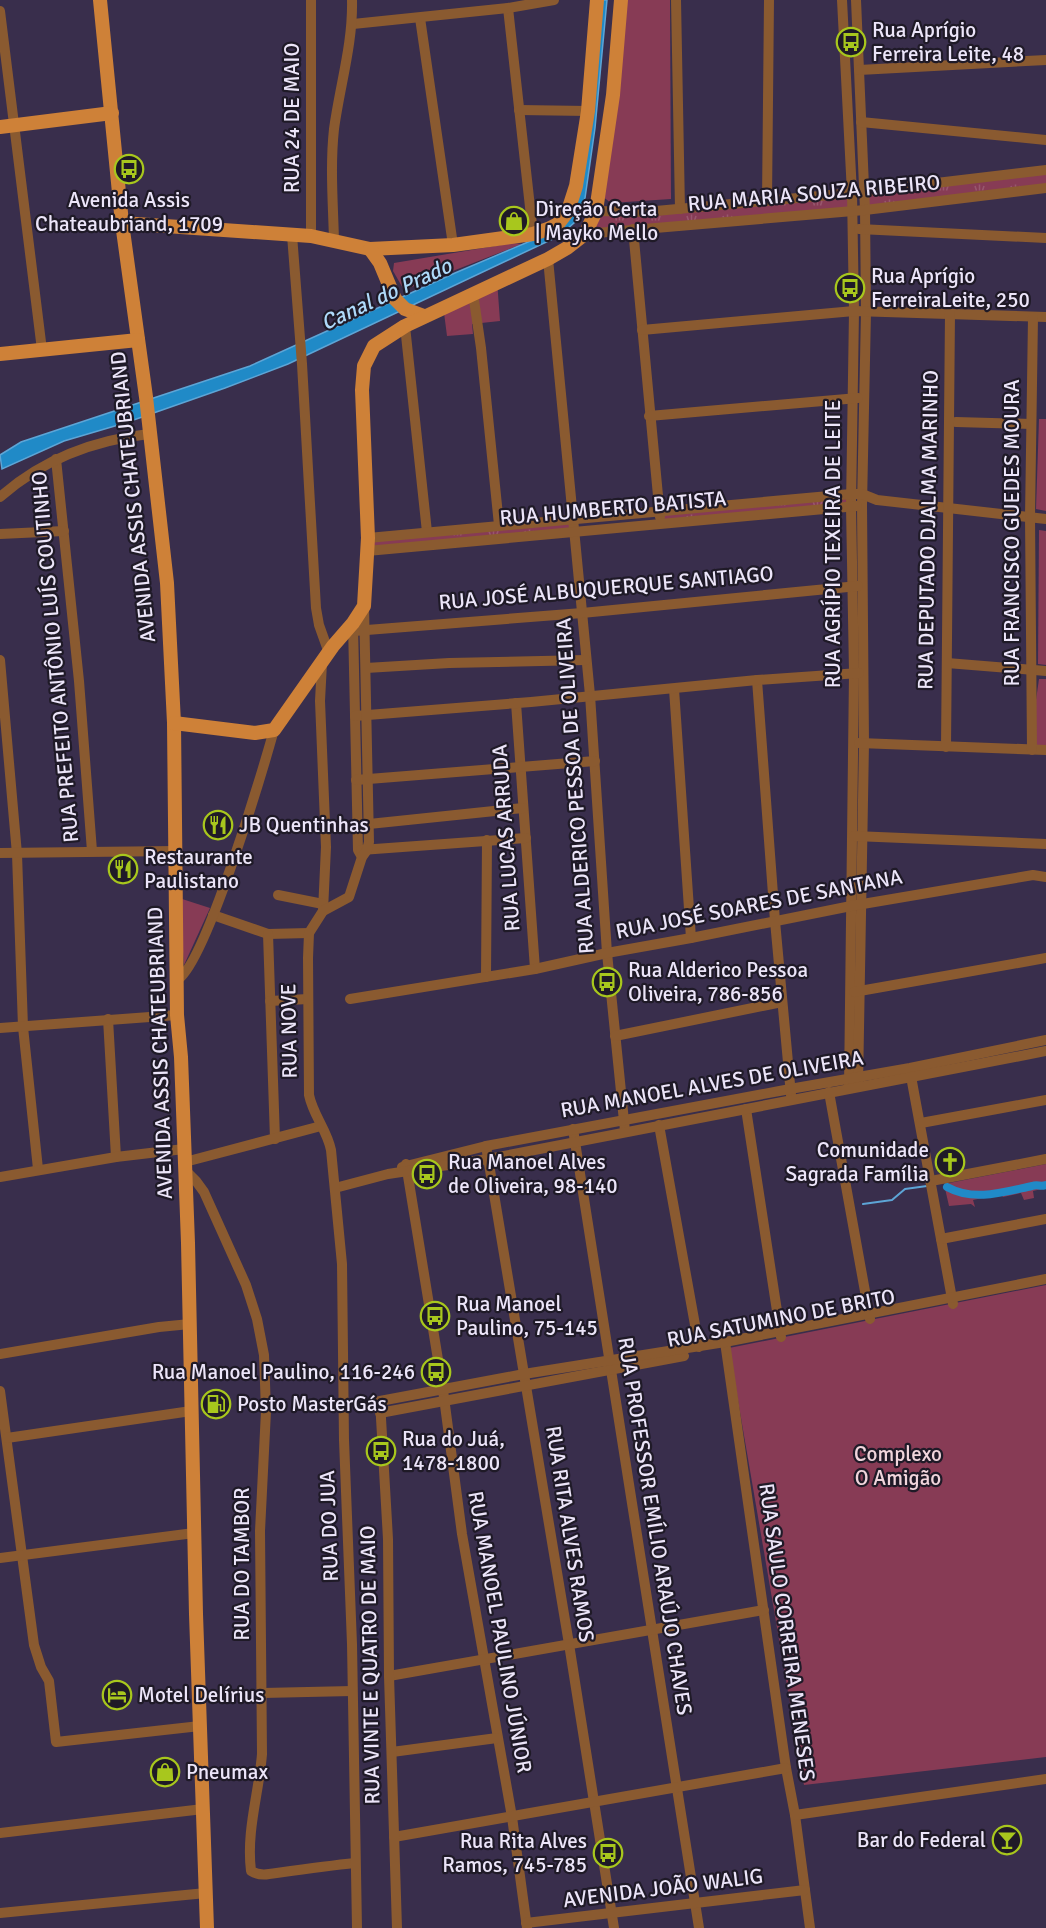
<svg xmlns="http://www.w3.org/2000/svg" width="1046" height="1928" viewBox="0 0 1046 1928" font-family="Signika,sans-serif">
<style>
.grass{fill:url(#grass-tufts)}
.park{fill:#873b55}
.water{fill:#208ac7;stroke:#5da5d6;stroke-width:1.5}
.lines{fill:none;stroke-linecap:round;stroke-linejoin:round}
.stream{stroke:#5da5d6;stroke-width:2}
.canal{stroke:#208ac7;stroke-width:8}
.minor{stroke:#8a5a30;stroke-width:10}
.major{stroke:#ce8138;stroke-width:14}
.labels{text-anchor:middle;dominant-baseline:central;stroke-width:4.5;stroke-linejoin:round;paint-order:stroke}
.poi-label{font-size:21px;fill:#ece5f9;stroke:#1f1a27;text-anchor:start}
.street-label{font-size:21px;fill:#ece5f9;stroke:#1f1a27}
.park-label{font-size:21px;fill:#f1d5dc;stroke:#1f1a27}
.water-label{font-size:22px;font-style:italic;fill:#aed9f9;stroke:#1f1a27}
</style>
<defs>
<pattern id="grass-tufts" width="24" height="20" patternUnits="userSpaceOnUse" patternTransform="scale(1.5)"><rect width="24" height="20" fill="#873b55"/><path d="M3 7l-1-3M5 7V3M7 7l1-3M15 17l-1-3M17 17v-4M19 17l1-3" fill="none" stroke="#98576e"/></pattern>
</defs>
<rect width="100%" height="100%" fill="#392e4c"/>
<g class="grass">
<polygon points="1046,174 1046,185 868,206 867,195"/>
<polygon points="850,196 849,208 588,231 597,215 640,217"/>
<polygon points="847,497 848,504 663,521 662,513"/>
<polygon points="569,522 571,529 370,548 370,540"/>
</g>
<g class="park">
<polygon points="620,0 670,0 671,199 611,203 598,193"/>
<polygon points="513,243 522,244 404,290 393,271 394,263"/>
<polygon points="497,280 500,321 472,324 473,334 447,336 443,305"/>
<polygon points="1039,419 1046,419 1046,511 1036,509"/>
<polygon points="1039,530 1046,531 1046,665 1038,664"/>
<polygon points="1039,679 1046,679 1046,746 1035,746 1035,707"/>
<polygon points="179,898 210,908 184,965"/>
<polygon points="1046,1164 1046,1188 1033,1191 1034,1198 1024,1200 1021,1193 1003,1197 1001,1194 973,1200 975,1207 971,1204 949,1206 944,1184"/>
<polygon points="1046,1285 1046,1757 804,1785 729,1348"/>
</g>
<polygon class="water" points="600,0 607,0 595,128 585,198 575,222 559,236 288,364 225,388 125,423 64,441 2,469 0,455 21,442 250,366 455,273 535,239 566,221"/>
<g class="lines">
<polyline class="stream" points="863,1204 892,1200 905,1189 927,1186"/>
<path class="canal" d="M947,1187C974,1202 1004,1192 1032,1186C1038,1184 1040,1187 1046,1185"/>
<g class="minor">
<polyline points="676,0 680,209"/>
<polyline points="842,0 852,193 854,311 851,506 854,673 849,1088"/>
<polyline points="856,0 865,210 866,312 862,505 864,743 858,1086"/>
<polyline points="508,8 533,234"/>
<polyline points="0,11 42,350"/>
<polyline points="420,18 453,245"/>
<polyline points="353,24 508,8 554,0"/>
<polyline points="859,70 1046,60"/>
<polyline points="519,110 588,111"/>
<polyline points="861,122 1046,140"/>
<polyline points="767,201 769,0"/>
<polyline points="596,211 645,212 852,193 1046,170"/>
<polyline points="633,229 660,517"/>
<polyline points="859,229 1046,238"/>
<polyline points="585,234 865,210 1046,188"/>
<polyline points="292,235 302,364 316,608 319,625 329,653"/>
<polyline points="311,236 311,0"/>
<path d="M334,240C333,203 330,166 334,129C340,85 353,44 352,0"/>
<polyline points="548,259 590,695 607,953 625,1131"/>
<polyline points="473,293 481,348 499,525"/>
<polyline points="405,326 427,532"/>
<polyline points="642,330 854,311 1046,317"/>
<polyline points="649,416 858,398"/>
<polyline points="956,422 1031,424"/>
<polyline points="56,459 79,681 92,851"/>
<path d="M0,497C42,460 94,440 149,434"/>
<polyline points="0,534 64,531"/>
<polyline points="368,538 851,494 862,494 877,500 1046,519"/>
<polyline points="367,551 857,506"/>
<polyline points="353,624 358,850 362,857"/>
<polyline points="354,631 582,613 858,586"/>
<polyline points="0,660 17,854 23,1027 38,1169"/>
<polyline points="322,663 320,701 326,847 323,911"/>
<polyline points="947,663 1046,671"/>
<polyline points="366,668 449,663 586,660"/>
<polyline points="757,680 775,921 791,1095"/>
<polyline points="674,689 691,938"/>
<polyline points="516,703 535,969"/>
<polyline points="355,716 531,702 757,680 859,673"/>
<polyline points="859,743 1046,750"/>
<polyline points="946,747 950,313"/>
<polyline points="1032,750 1030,517 1033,317"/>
<polyline points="356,780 595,761"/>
<polyline points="369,824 523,808"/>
<polyline points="854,836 1046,844"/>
<polyline points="361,850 526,838"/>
<polyline points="0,853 175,851"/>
<polyline points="278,895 323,904"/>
<polyline points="213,915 268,934 309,933"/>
<polyline points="268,934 275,1139"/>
<polyline points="486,977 487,840"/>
<path d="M177,980C205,966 263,769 274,730"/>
<polyline points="854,992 1046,958"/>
<polyline points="350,999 535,969 607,953 691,938 851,906 1033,875 1046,877"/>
<polyline points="270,1001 308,999"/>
<polyline points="108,1019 116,1157"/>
<polyline points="0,1028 177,1015"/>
<polyline points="615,1036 782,1002"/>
<polyline points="910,1071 953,1304"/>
<polyline points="829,1092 870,1319"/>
<polyline points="746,1109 781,1337"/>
<polyline points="921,1123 1046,1100"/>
<polyline points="659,1125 699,1347"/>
<polyline points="573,1129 699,1928"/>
<polyline points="486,1146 569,1644 614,1928"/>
<polyline points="185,1162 321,1126"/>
<polyline points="406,1164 443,1390 462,1534 512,1817 527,1928"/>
<polyline points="402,1167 486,1146 790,1089 910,1068 1046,1040"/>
<path d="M185,1170L196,1181L204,1192L246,1285L257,1319L264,1355L266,1411L260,1531L262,1754C259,1793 246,1831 251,1871C256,1874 263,1875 269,1874C298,1870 326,1866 355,1863"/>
<polyline points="0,1177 116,1157 184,1149"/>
<polyline points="931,1181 1046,1159"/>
<polyline points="335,1188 388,1174 488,1159 1046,1051"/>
<polyline points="941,1239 1046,1219"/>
<polyline points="725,1342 786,1768 795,1815 810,1928"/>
<polyline points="0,1354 159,1327 190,1324"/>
<polyline points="0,1391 34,1645 41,1667 49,1681 56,1742 200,1726"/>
<polyline points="380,1413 684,1356"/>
<polyline points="7,1438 191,1411"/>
<polyline points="0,1558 194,1533"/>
<polyline points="389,1676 764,1610"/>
<polyline points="263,1693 352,1691"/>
<polyline points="392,1752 497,1738"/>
<polyline points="795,1815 1046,1779"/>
<polyline points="0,1833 203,1809"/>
<polyline points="394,1837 786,1768"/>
<polyline points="0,1913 206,1893"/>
<polyline points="526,1923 805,1890"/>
<path d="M357,1928L352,1644L344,1440L342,1264L331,1150C327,1130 313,1115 309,1095L308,958L309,933L323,911L349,897L362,857L367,850L369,842L364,606"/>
<polyline points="397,1928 389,1676 388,1539 380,1401 524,1374 725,1342 1046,1279"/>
</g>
<g class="major">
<polyline points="100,0 122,223 146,397 167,583 174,723 177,1015 181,1057 188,1243 196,1614 207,1928"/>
<polyline points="0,127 112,113"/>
<polyline points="122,223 311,236 370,249 453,245 533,234 548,229 558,224 568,211 576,186 588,111 597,0"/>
<polyline points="370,249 380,263 395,299 405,309 424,316"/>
<polyline points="0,354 138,340"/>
<polyline points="174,723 255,733 274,730 333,646 353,623 364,606 368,538 362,390 364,366 374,346 405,326 548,259 567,248 585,234 596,211 613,95 621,0"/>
</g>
</g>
<defs>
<g id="bus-ring" transform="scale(1.5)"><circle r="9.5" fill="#1f1a27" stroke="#a8c71d" stroke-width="1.5"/><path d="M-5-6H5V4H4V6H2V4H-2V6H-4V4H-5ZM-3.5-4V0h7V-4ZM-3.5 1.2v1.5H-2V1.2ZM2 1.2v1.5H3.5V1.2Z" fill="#a8c71d"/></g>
<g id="shop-ring" transform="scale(1.5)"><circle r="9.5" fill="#1f1a27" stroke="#a8c71d" stroke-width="1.5"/><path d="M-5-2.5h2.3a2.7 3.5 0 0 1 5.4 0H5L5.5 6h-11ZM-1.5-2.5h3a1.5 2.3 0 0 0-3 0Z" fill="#a8c71d"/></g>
<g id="restaurant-ring" transform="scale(1.5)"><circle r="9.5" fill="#1f1a27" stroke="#a8c71d" stroke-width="1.5"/><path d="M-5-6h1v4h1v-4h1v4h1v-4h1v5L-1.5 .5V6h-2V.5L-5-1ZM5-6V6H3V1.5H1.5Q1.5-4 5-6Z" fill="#a8c71d"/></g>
<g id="church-ring" transform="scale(1.5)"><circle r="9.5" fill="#1f1a27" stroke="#a8c71d" stroke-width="1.5"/><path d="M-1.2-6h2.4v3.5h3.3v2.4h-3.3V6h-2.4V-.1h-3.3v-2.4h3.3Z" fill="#a8c71d"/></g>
<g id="fuel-ring" transform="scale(1.5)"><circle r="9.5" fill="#1f1a27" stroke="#a8c71d" stroke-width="1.5"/><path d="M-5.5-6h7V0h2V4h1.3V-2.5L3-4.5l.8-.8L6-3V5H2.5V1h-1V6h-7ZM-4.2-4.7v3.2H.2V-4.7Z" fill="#a8c71d"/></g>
<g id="hotel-ring" transform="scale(1.5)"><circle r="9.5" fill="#1f1a27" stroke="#a8c71d" stroke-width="1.5"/><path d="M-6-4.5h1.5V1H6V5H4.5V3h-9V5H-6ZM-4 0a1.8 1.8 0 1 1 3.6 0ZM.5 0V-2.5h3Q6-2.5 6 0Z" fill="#a8c71d"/></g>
<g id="bar-ring" transform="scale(1.5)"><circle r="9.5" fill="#1f1a27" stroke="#a8c71d" stroke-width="1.5"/><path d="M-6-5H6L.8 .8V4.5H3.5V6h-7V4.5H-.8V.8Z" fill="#a8c71d"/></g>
</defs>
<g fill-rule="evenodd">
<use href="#bus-ring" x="851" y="42"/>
<use href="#bus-ring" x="129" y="169"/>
<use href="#shop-ring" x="514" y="221"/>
<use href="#bus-ring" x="850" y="288"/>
<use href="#restaurant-ring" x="218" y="825"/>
<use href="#restaurant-ring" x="123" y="869"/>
<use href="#bus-ring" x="607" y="982"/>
<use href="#church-ring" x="950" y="1162"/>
<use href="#bus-ring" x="427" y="1174"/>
<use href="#bus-ring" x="435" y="1316"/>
<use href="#bus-ring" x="436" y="1372"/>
<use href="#fuel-ring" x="216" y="1404"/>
<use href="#bus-ring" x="381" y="1451"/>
<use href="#hotel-ring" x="117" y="1695"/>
<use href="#shop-ring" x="165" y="1772"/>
<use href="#bar-ring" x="1007" y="1840"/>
<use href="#bus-ring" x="608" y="1853"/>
</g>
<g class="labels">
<g class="poi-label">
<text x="872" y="30">Rua Aprígio<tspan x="872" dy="24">Ferreira Leite, 48</tspan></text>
<text x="129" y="200" text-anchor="middle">Avenida Assis<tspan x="129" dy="24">Chateaubriand, 1709</tspan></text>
<text x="535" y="209">Direção Certa<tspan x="535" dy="24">| Mayko Mello</tspan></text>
<text x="871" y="276">Rua Aprígio<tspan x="871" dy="24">FerreiraLeite, 250</tspan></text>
<text x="239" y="825">JB Quentinhas</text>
<text x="144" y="857">Restaurante<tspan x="144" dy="24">Paulistano</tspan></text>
<text x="628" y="970">Rua Alderico Pessoa<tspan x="628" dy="24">Oliveira, 786-856</tspan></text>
<text x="929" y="1150" text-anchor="end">Comunidade<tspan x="929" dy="24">Sagrada Família</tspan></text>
<text x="448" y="1162">Rua Manoel Alves<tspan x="448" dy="24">de Oliveira, 98-140</tspan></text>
<text x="456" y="1304">Rua Manoel<tspan x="456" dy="24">Paulino, 75-145</tspan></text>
<text x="415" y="1372" text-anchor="end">Rua Manoel Paulino, 116-246</text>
<text x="237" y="1404">Posto MasterGás</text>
<text x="402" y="1439">Rua do Juá,<tspan x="402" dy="24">1478-1800</tspan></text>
<text x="138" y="1695">Motel Delírius</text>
<text x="186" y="1772">Pneumax</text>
<text x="986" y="1840" text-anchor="end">Bar do Federal</text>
<text x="587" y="1841" text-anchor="end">Rua Rita Alves<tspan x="587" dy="24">Ramos, 745-785</tspan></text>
</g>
<g class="street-label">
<text transform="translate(292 118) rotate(-90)">RUA 24 DE MAIO</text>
<text transform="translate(814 193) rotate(-5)">RUA MARIA SOUZA RIBEIRO</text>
<text transform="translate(133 497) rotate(-96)">AVENIDA ASSIS CHATEUBRIAND</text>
<text transform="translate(613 508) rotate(-5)">RUA HUMBERTO BATISTA</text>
<text transform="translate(928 530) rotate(-89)">RUA DEPUTADO DJALMA MARINHO</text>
<text transform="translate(1012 533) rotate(-90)">RUA FRANCISCO GUEDES MOURA</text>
<text transform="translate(833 544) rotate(-90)">RUA AGRÍPIO TEXEIRA DE LEITE</text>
<text transform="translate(606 588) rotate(-5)">RUA JOSÉ ALBUQUERQUE SANTIAGO</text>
<text transform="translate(55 657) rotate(-95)">RUA PREFEITO ANTÔNIO LUÍS COUTINHO</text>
<text transform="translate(575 786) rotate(-94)">RUA ALDERICO PESSOA DE OLIVEIRA</text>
<text transform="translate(506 838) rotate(-94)">RUA LUCAS ARRUDA</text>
<text transform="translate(759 904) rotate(-11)">RUA JOSÉ SOARES DE SANTANA</text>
<text transform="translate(289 1031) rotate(-91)">RUA NOVE</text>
<text transform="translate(160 1053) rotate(-92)">AVENIDA ASSIS CHATEUBRIAND</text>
<text transform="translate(712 1084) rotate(-10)">RUA MANOEL ALVES DE OLIVEIRA</text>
<text transform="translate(781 1318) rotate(-11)">RUA SATUMINO DE BRITO</text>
<text transform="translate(329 1526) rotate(-92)">RUA DO JUA</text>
<text transform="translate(655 1526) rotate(81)">RUA PROFESSOR EMÍLIO ARAÚJO CHAVES</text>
<text transform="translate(570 1534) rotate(81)">RUA RITA ALVES RAMOS</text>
<text transform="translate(242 1564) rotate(-90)">RUA DO TAMBOR</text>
<text transform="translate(500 1632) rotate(80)">RUA MANOEL PAULINO JÚNIOR</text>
<text transform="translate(787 1632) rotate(82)">RUA SAULO CORREIRA MENESES</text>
<text transform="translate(370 1665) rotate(-91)">RUA VINTE E QUATRO DE MAIO</text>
<text transform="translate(663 1888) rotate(-7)">AVENIDA JOÃO WALIG</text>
</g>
<g class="park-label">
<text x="898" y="1454">Complexo<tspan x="898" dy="24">O Amigão</tspan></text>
</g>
<g class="water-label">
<text transform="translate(386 294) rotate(-25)">Canal do Prado</text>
</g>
</g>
</svg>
